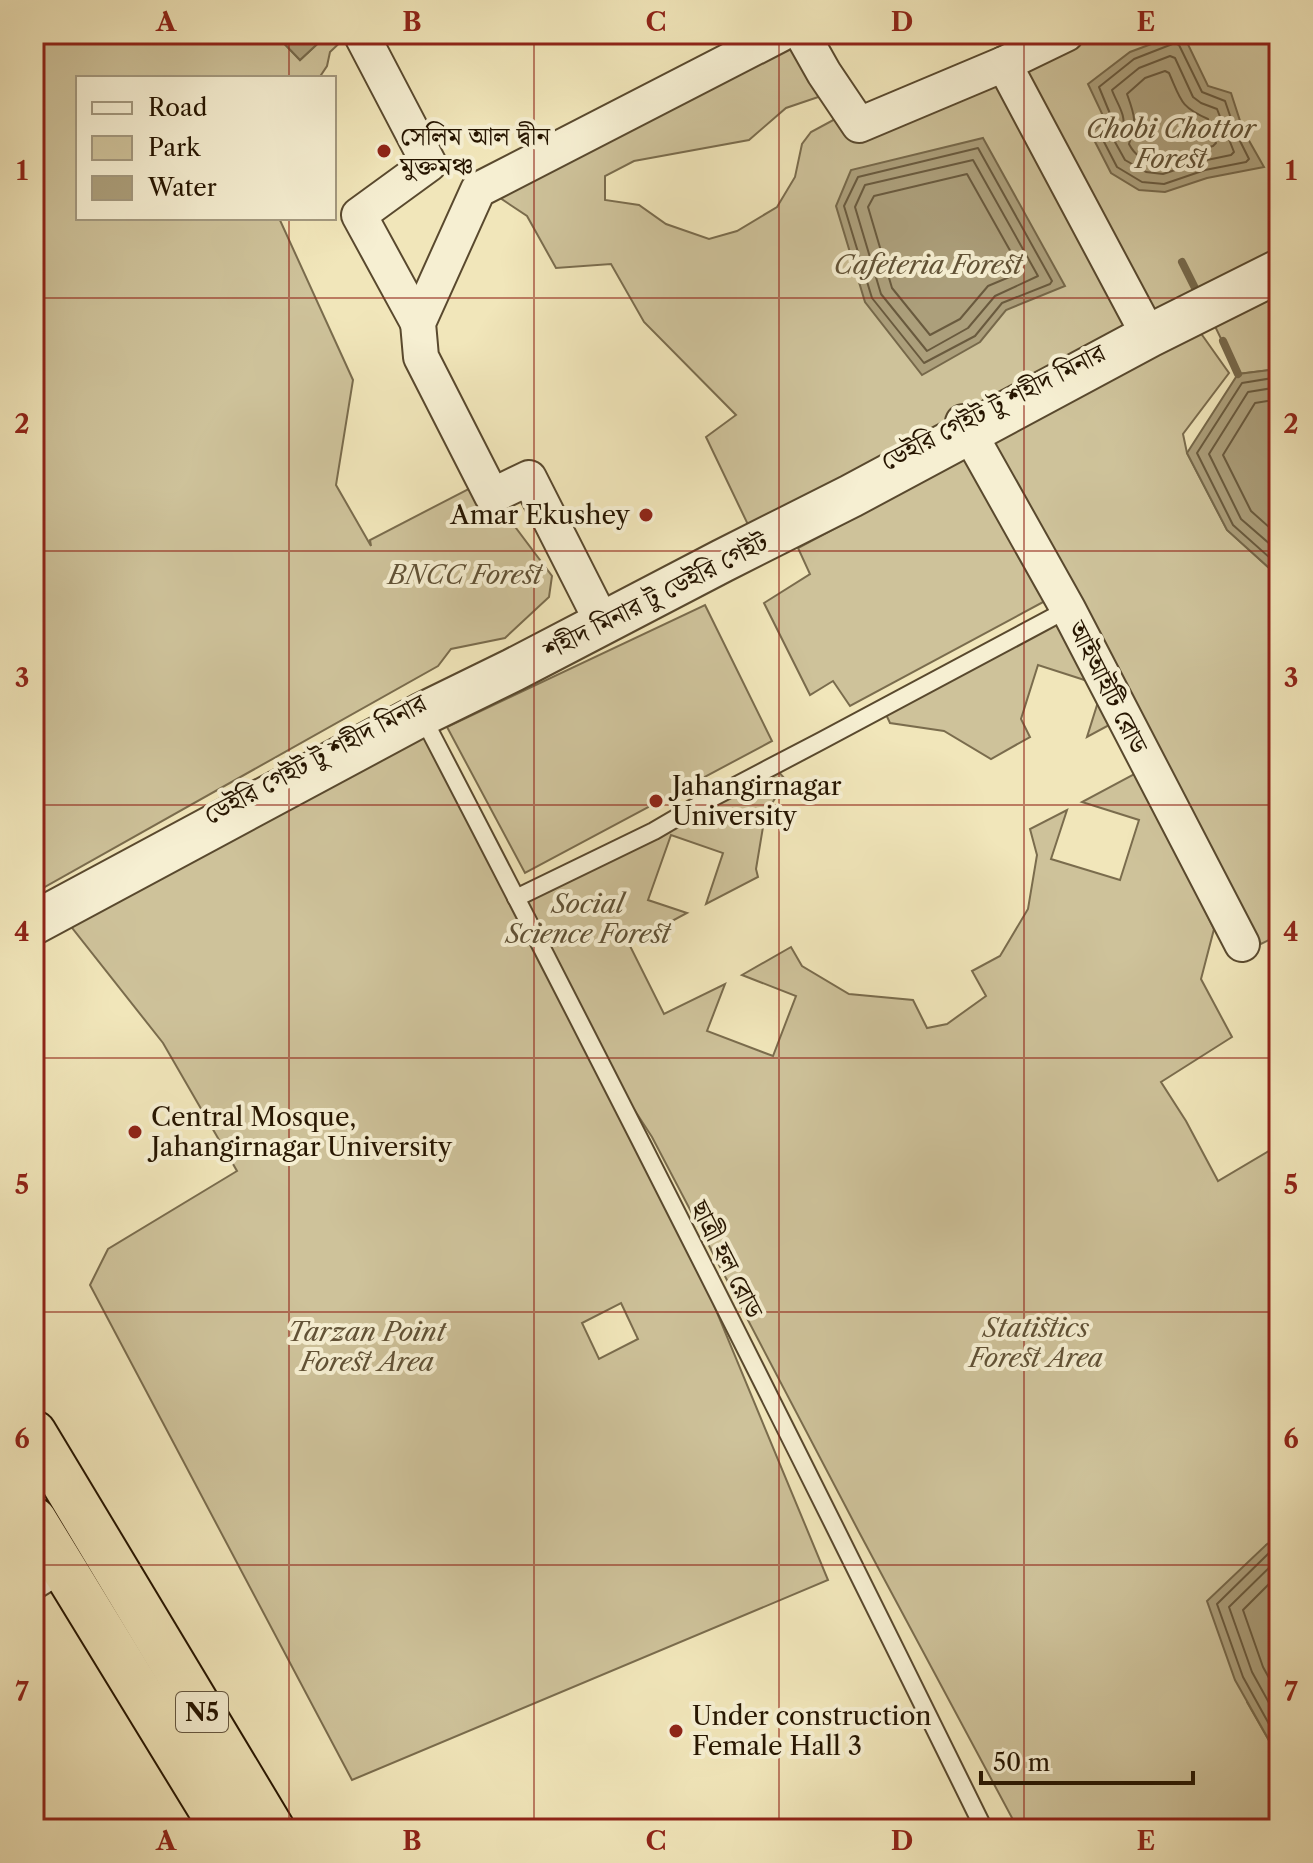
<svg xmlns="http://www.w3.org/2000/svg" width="1313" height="1863" viewBox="0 0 1313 1863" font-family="'Libre Caslon Text','Noto Serif Bengali',serif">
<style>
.green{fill:#cec29a;stroke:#7a6c4d;stroke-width:2;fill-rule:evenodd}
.water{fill:#ac9f7b;stroke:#76684a;stroke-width:2}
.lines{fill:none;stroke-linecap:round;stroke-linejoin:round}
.shore{stroke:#695a3e;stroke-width:2}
.stream{stroke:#76684a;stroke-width:8}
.service-casing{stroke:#59492e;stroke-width:20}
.minor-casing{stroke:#59492e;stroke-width:38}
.tertiary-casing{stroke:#59492e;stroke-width:46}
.trunk-casing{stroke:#261500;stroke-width:48}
.service{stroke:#f6efd2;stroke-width:16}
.minor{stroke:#f6efd2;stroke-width:34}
.tertiary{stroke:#f6efd2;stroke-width:42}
.trunk{stroke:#f1e6ba;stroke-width:44}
.grid{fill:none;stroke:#8f2418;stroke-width:2;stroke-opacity:0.55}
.poi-dot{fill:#8f2418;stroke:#f6efd2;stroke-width:3}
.labels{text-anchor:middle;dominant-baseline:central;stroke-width:8;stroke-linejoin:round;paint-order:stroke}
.shield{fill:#f6efd2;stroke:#64563f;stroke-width:2}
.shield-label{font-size:24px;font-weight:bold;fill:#261500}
.park-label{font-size:26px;font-style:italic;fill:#615236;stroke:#f6efd2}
.poi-label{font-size:26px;fill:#261500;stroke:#f6efd2;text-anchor:start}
.street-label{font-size:26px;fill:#261500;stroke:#f6efd2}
.neatline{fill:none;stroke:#8f2418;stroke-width:3}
.grid-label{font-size:26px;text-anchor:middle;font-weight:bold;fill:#8f2418}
</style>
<rect width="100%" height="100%" fill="#f1e6ba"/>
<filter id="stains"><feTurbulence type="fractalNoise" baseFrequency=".0025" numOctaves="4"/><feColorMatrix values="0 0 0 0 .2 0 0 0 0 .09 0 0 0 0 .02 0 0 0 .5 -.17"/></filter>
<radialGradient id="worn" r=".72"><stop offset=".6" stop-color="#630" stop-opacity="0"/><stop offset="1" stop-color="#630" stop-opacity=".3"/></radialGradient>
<g class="green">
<polygon points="34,34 275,34 300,60 328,34 349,34 330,52 327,66 319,78 78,78 78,218 279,218 353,380 336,485 371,546 370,540 484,481 492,496 552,576 549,597 505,638 451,649 438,666 34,893"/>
<polygon points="797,34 836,91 786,108 749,140 634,161 605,176 605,200 639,205 666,224 709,239 737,231 777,207 795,177 802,144 811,132 850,111 1066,34 1279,34 1279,260 752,533 706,437 736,415 644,322 611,264 556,268 527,216 500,198 478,190"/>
<polygon points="1279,283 1279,369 1238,374 1211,318"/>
<polygon points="1195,325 1229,373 1183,434 1187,453 1227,530 1279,577 1279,935 1261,944 1187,813 986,441"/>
<polygon points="969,457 1045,601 850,706 833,681 810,695 764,603 810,574 798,548"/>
<polygon points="705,605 772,741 525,873 447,727"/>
<polygon points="1070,612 1124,717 1087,737 1103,686 1038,665 1021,719 1030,737 991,759 944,731 890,723 883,708"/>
<path d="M420,716L716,1301L713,1303L828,1580L352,1780L90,1285L108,1249L237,1171L163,1043L58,910ZM621,1303L638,1339L599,1359L582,1323Z"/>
<polygon points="776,769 786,780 765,815 756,869 758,877 706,904 723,853 671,835 648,900 687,913 629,944 664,1014 725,984 707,1031 773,1056 796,996 742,975 791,947 802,966 849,994 913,1000 927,1028 947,1024 986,996 972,971 1000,956 1028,909 1037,855 1030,829 1067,810 1051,859 1120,880 1139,820 1082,802 1138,772 1214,929 1201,979 1232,1037 1161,1082 1186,1121 1218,1181 1279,1145 1279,1536 1266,1545 1247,1702 1279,1758 1279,1829 1018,1829 859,1532 652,1137 615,1080 523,899"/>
</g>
<g class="water">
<polygon points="275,34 328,34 300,60"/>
<polygon points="1178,34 1183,34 1208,86 1231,93 1243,130 1264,167 1207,178 1165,192 1139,190 1111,173 1090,132 1106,122 1088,84 1130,52"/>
<polygon points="983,138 1065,286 1006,310 980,342 922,375 865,302 836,206 851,170"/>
<polygon points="1279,369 1279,577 1227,530 1187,453 1238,374"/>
<polygon points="1279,1536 1279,1758 1235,1680 1207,1601 1266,1545"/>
</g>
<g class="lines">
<g class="shore">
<polygon points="1175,43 1179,45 1202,92 1225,101 1236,133 1249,159 1246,162 1205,170 1164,184 1142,182 1117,167 1102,138 1103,134 1111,128 1113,121 1099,87 1134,59"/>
<path d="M1170,56L1175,58L1193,97L1201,103L1217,109L1234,152L1231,155L1202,161L1163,174L1146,172L1125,160L1115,142C1117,138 1120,134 1122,130C1128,117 1116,102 1112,90L1139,68Z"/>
<path d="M1165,71L1169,73C1181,100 1180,107 1208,119L1216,143L1213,146C1186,152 1146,178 1129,144C1137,121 1135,116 1127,94L1145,78Z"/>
<polygon points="978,148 1052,281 1050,284 1002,303 975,336 924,363 872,298 844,206 858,177"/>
<polygon points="973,160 1038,276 995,296 968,328 927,351 881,294 855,207 865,185"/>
<polygon points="967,174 1021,270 1019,273 988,286 960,319 930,335 892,288 868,207 874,196"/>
<polyline points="1279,377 1242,383 1197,453 1233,525 1279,566"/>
<polyline points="1279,387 1248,392 1209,454 1241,519 1279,552"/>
<polyline points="1279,399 1255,403 1223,455 1251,511 1279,536"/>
<polyline points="1279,1546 1271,1551 1217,1604 1243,1677 1279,1742"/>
<polyline points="1279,1558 1229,1607 1252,1672 1279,1721"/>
<polyline points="1279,1574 1243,1610 1263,1667 1279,1696"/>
</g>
<g class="stream">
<polyline points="1182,262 1195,288"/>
<polyline points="1223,341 1238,374"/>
</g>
<g class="service-casing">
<g id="service">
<path d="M422,716C614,1085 801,1456 984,1829"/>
<polyline points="516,898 654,831 695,807 821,741 1068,609"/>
<polyline points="34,1592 65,1573"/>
</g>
</g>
<g class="minor-casing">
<g id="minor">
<polyline points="361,34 429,164 359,215 418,323"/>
<polyline points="802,34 824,73 859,125 1004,64 1066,34"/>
<polyline points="1004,64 1149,336"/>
<polyline points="963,422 1068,609 1242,944"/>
<polyline points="599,624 597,612 529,478 492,496 421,357 418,323 478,190 781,34"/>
</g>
</g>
<g class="tertiary-casing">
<polyline id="tertiary" points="34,923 421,715 513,670 722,561 851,496 1149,336 1279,271"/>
</g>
<g class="trunk-casing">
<g id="trunk">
<polyline points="34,1433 272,1829"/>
<polyline points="34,1520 223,1829"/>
</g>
</g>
<use href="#service" class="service"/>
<use href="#minor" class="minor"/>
<use href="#tertiary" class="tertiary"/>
<use href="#trunk" class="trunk"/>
</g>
<path class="grid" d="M289,34V78M534,34V1829M779,34V1829M1024,34V1829M289,218V1829M34,298H1279M34,551H1279M34,805H1279M34,1058H1279M34,1312H1279M34,1565H1279"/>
<g class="poi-dot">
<circle cx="384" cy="151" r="8"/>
<circle cx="646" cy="515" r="8"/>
<circle cx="656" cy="801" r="8"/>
<circle cx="135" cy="1132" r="8"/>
<circle cx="676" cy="1731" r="8"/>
</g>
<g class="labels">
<rect class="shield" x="176" y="1692" width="52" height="40" rx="6"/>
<g class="shield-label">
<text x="202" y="1712">N5</text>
</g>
<g class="park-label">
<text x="1171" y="129">Chobi Chottor<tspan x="1171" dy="30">Forest</tspan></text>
<text x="928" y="265">Cafeteria Forest</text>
<text x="465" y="575">BNCC Forest</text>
<text x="588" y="904">Social<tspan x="588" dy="30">Science Forest</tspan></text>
<text x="1036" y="1328">Statistics<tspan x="1036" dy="30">Forest Area</tspan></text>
<text x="367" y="1332">Tarzan Point<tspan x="367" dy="30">Forest Area</tspan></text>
</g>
<g class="poi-label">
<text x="400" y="136">সেলিম আল দ্বীন<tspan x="400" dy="30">মুক্তমঞ্চ</tspan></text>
<text x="630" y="515" text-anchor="end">Amar Ekushey</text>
<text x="672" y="786">Jahangirnagar<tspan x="672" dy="30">University</tspan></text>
<text x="151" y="1117">Central Mosque,<tspan x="151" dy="30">Jahangirnagar University</tspan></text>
<text x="692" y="1716">Under construction<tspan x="692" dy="30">Female Hall 3</tspan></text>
</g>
<g class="street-label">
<text transform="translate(993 407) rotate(-27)">ডেইরি গেইট টু শহীদ মিনার</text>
<text transform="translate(656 596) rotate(-27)">শহীদ মিনার টু ডেইরি গেইট</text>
<text transform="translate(1108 687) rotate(63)">আইআইটি রোড</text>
<text transform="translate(315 759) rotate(-28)">ডেইরি গেইট টু শহীদ মিনার</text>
<text transform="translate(727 1259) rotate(63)">ছাত্রী হল রোড</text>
</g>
</g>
<rect width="1313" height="1863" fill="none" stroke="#f1e6ba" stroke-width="88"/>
<rect x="76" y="76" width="260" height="144" fill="#f6efd2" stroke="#a3987e" stroke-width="2"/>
<rect x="92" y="102" width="40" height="12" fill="#f6efd2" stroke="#a3987e" stroke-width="2"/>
<text x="148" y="116" font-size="24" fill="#261500">Road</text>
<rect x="92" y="136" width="40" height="24" fill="#cec29a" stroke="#a3987e" stroke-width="2"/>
<text x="148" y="156" font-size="24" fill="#261500">Park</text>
<rect x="92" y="176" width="40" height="24" fill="#ac9f7b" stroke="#a3987e" stroke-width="2"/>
<text x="148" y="196" font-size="24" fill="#261500">Water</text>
<path d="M981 1771v12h212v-12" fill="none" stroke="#261500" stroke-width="4"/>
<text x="993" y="1771" font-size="24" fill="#261500" stroke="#f6efd2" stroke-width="6" paint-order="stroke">50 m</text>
<rect x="44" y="44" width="1225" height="1775" class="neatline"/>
<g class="grid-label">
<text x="166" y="31">A</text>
<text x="412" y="31">B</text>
<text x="656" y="31">C</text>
<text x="902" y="31">D</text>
<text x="1146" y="31">E</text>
<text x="22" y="180">1</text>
<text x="1291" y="180">1</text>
<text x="22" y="433">2</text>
<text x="1291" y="433">2</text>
<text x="22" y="687">3</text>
<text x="1291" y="687">3</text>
<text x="22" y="941">4</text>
<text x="1291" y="941">4</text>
<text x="22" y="1194">5</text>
<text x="1291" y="1194">5</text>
<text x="22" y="1448">6</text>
<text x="1291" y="1448">6</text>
<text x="22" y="1701">7</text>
<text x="1291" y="1701">7</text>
<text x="166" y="1850">A</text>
<text x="412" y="1850">B</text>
<text x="656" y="1850">C</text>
<text x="902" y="1850">D</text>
<text x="1146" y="1850">E</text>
</g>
<rect width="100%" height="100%" filter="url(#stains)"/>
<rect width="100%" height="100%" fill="url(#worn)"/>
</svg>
